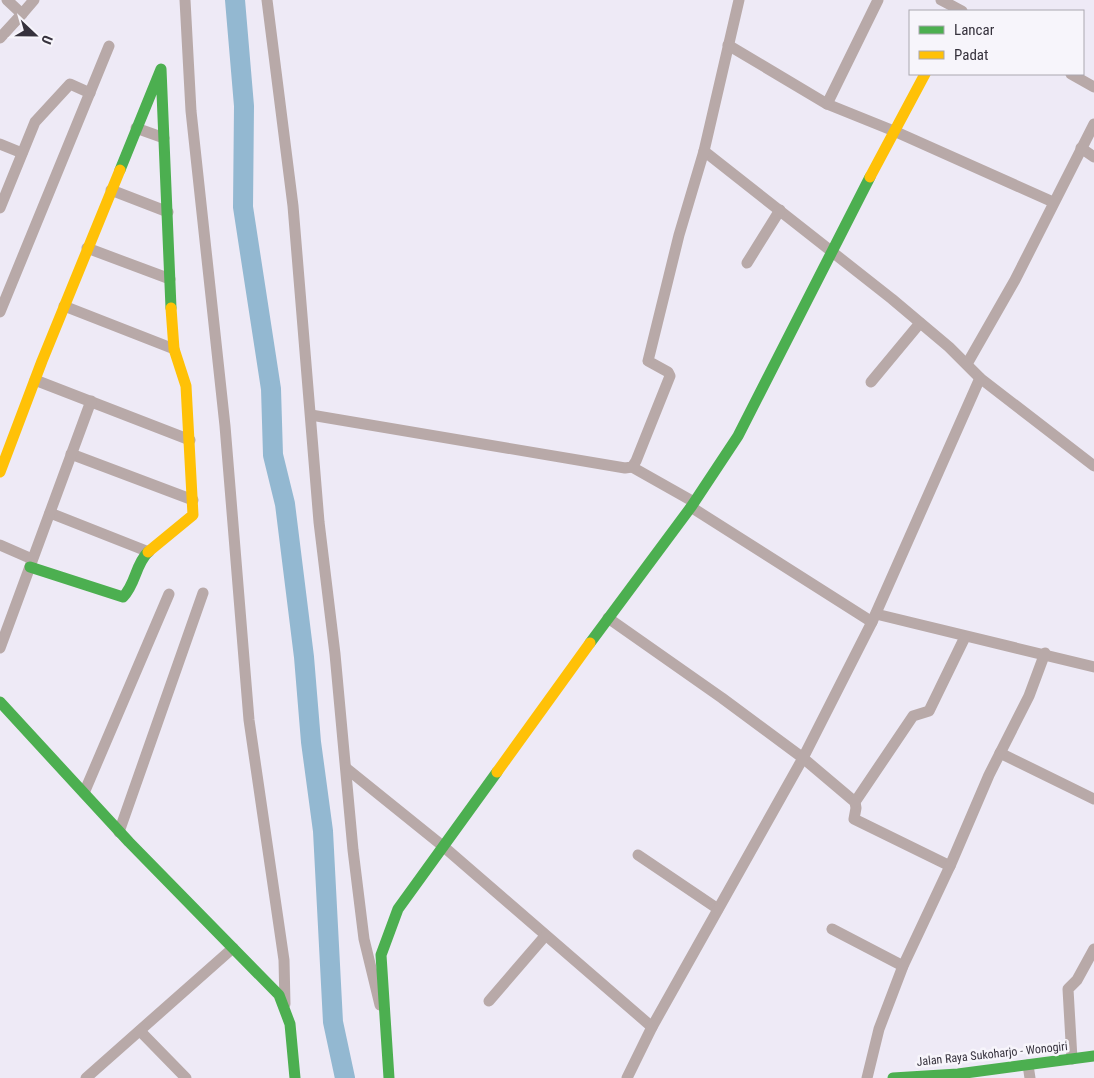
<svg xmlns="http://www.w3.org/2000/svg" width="1094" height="1078" viewBox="0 0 1094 1078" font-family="'Roboto Condensed',sans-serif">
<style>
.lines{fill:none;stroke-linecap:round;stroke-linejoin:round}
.river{stroke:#93b8d1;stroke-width:20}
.street{stroke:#b8a9a8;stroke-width:11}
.fast{stroke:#4caf50;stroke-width:11}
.slow{stroke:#ffc107;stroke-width:11}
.labels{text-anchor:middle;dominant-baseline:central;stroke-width:5;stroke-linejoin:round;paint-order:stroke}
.street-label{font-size:12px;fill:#36323d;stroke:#f7f5fb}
</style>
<rect width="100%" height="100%" fill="#eeeaf6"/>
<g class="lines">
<polyline class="river" points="235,0 244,106 243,207 271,389 273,455 285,504 304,657 311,742 323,831 333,1022 345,1078"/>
<g class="street">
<polyline points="7,0 22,14 34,0"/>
<polyline points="185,0 191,111 225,426 249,720 284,960 285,1004"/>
<polyline points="267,0 293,206 319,522 335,654 353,850 364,939 380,1005"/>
<polyline points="739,0 704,151 892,299 949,347 980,378 1094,466"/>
<polyline points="941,0 962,11"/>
<polyline points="0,38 22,14"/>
<polyline points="728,45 827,104 894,131 1053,202"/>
<polyline points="1071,74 1094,87"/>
<polyline points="827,104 878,0"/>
<polyline points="136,128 164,138"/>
<polyline points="0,144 22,153"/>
<polyline points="1081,148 1094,157"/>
<polyline points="111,190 168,212"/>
<polyline points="0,208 35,122 70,84 90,93"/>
<polyline points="87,248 170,279"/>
<polyline points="747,263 780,210"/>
<polyline points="64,306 174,349"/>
<polyline points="0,312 109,46"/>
<polyline points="967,364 1015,280 1094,124"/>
<polyline points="35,380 190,440"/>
<polyline points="871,382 920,323"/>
<polyline points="311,415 625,468 632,467 636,461 670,376 668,372 648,361 679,235 704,151"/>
<polyline points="71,454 193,500"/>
<polyline points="632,467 694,502"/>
<polyline points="691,507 872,622"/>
<polyline points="50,513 149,552"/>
<polyline points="0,545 32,559"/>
<polyline points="876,614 1094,667"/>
<polyline points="608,618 722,698 803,758 855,802 856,808 854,819 950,866"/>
<polyline points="0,648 91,401"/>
<polyline points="1000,753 1094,799"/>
<polyline points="346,768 444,847 652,1027"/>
<polyline points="84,793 169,594"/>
<polyline points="855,802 913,716 929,711 965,637"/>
<polyline points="119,832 203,593"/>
<polyline points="638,855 718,909"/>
<polyline points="832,929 903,966"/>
<polyline points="489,1001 545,936"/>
<polyline points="140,1031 186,1078"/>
<polyline points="1072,1059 1068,989 1077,980 1094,949"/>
<polyline points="1028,1065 1030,1078"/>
<polyline points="86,1078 233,948"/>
<polyline points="627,1078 652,1027 803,758 872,622 980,378"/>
<polyline points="867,1078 879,1029 903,966 950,866 989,775 1029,696 1045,653"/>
</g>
<g class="fast">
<polyline points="120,170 161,69 171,308"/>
<path d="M30,567L123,597C136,584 135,565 148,552"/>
<polyline points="590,643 691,507 738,436 870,177"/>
<polyline points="0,702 129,842 279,995 290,1024 295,1078"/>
<polyline points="389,1078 381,955 398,909 497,772"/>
<polyline points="893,1078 958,1074 1094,1056"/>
</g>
<g class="slow">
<polyline points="870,177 925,74"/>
<polyline points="0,472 42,361 120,170"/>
<polyline points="148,552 193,515 186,386 174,349 171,308"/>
<polyline points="497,772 590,643"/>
</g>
</g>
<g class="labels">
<g class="street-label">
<text transform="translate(992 1054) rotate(-6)">Jalan Raya Sukoharjo - Wonogiri</text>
</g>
</g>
<rect x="909" y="10" width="175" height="65" fill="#f7f5fb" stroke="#aaa7af"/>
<rect x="919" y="26" width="25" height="8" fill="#4caf50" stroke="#aaa7af"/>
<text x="954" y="35" font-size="15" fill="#36323d">Lancar</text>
<rect x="919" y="51" width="25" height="8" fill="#ffc107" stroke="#aaa7af"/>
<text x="954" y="60" font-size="15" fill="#36323d">Padat</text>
<g transform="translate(35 35) rotate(112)" stroke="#f7f5fb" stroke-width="4" paint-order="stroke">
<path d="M0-4L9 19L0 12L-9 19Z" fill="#36323d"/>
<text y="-8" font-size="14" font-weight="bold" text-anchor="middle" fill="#36323d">U</text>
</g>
</svg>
